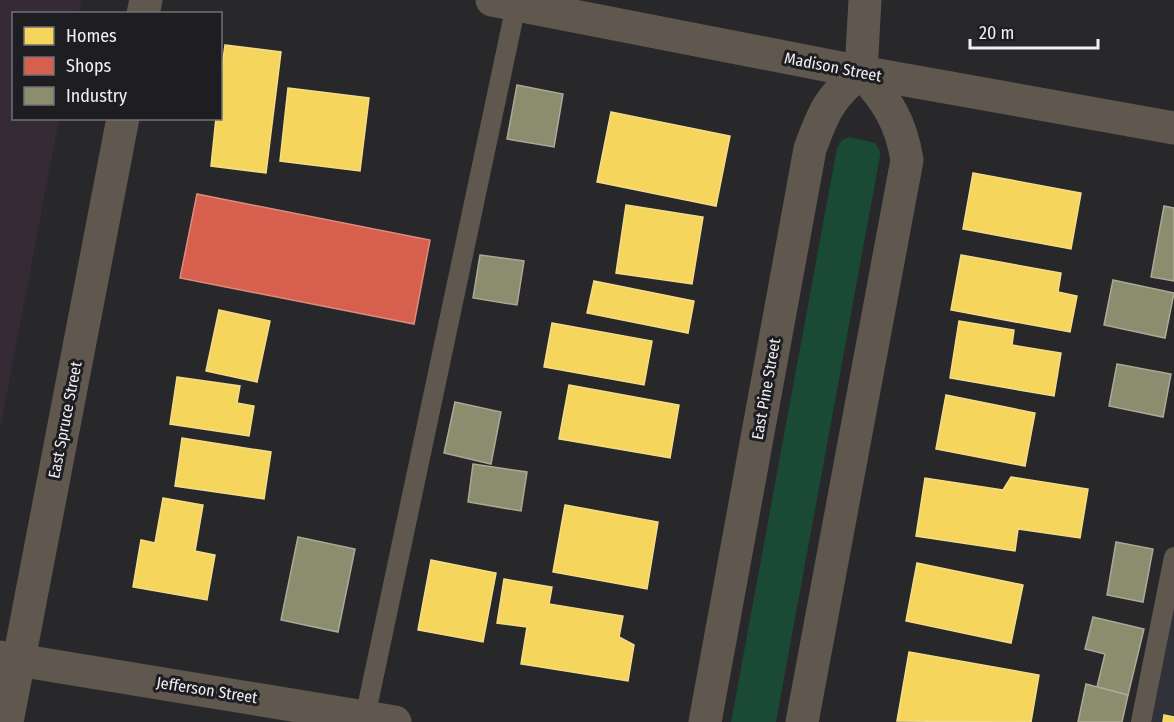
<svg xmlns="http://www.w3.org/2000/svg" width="1174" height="722" viewBox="0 0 1174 722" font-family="'Fira Sans Condensed',sans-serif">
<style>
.built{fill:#31313a}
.industrial{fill:#362a35}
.green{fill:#1a4936}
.homes{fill:#f6d55c;stroke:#f4dd89;stroke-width:1.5}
.shops{fill:#d6604d;stroke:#de8b7f;stroke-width:1.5}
.industry{fill:#8c8c6e;stroke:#aaaa96;stroke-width:1.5}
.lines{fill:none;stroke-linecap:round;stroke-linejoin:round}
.service{stroke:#60574f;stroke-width:20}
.minor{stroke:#60574f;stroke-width:33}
.tertiary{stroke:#60574f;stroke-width:33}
.labels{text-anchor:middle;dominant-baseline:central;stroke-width:6;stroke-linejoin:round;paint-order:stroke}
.street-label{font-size:16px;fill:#f0f0f3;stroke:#1d1d22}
</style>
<rect width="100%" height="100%" fill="#28282b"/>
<polygon class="built" points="1174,571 1174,722 1144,722"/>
<polygon class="industrial" points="0,0 82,0 79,13 14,14 14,118 59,119 0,430"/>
<polygon class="green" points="850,137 875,143 880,151 880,156 776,722 731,722 837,148 842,140"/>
<g class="homes">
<polygon points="225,45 281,52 266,173 211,166 216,118 220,118 220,82"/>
<polygon points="288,88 369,98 360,171 280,161"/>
<polygon points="611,112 730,136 716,206 597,182"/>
<polygon points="973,173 1081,193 1071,249 963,229"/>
<polygon points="626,205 703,217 692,284 616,273"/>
<polygon points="961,255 1061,273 1058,292 1077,296 1070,332 951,310"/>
<polygon points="594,281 694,301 688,333 587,313"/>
<polygon points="219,310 270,321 257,382 206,371"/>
<polygon points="959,321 1014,330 1012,345 1061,353 1054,396 950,378"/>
<polygon points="552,323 652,341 644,385 544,367"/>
<polygon points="177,377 240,386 237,403 254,406 249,436 170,424"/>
<polygon points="569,385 679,405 670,458 559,439"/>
<polygon points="946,395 1035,413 1025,466 936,449"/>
<polygon points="182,438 271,452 264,499 175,486"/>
<polygon points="1011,477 1088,489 1080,538 1018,529 1015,551 916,536 925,478 1003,490"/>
<polygon points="163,498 203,505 195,551 215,555 207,600 133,587 141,540 155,543"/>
<polygon points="565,505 658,522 647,589 553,572"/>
<polygon points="431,560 496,573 483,642 418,630"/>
<polygon points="917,563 1023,585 1011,643 906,621"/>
<polygon points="504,579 552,587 549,604 623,616 619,637 634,645 628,681 521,664 527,627 497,623"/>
<polygon points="909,652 1039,675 1031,722 897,721"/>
<polygon points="1164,715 1174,717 1174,722 1163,722"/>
</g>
<polygon class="shops" points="197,194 430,240 414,324 180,278"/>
<g class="industry">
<polygon points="517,85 563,94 554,147 507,139"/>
<polygon points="1164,206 1174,208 1174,281 1151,277"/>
<polygon points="480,255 524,261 517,305 473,298"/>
<polygon points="1113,280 1174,293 1165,338 1104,325"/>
<polygon points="1117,364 1171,374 1163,417 1109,406"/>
<polygon points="455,402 501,412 491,464 444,453"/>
<polygon points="473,464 527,472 521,511 468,502"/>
<polygon points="298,537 355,549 338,632 281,620"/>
<polygon points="1116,542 1153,549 1143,602 1107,595"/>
<polygon points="1093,617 1144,629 1128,695 1097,687 1105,654 1085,649"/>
<polygon points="1086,684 1128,695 1122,722 1078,722"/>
</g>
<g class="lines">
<g class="service">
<polyline points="364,722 516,5"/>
<polyline points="1141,722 1174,557"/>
</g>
<g class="minor">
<polyline points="0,657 395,722"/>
<path d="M705,722L810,149C823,113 830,96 861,72"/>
<path d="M802,722L907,160C901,122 887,100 861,72L865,0"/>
</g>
<g class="tertiary">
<polyline points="492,0 861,72 1174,128"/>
<polyline points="143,14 146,0"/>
<polyline points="7,722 123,118"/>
</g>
</g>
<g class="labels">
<g class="street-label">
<text transform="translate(833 67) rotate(11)">Madison Street</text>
<text transform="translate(766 389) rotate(-80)">East Pine Street</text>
<text transform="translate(65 420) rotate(-79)">East Spruce Street</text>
<text transform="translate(207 690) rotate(9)">Jefferson Street</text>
</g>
</g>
<rect x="12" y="12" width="210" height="108" fill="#1d1d22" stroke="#717176" stroke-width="1.5"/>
<rect x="24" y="27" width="30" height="18" fill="#f6d55c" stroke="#717176" stroke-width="1.5"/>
<text x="66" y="42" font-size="18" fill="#f0f0f3">Homes</text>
<rect x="24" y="57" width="30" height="18" fill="#d6604d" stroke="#717176" stroke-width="1.5"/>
<text x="66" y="72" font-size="18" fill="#f0f0f3">Shops</text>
<rect x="24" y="87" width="30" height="18" fill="#8c8c6e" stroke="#717176" stroke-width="1.5"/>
<text x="66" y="102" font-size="18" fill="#f0f0f3">Industry</text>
<path d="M970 39v9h128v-9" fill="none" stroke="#f0f0f3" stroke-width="3"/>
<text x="979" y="39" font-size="18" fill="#f0f0f3" stroke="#1d1d22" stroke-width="4.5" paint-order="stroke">20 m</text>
</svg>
